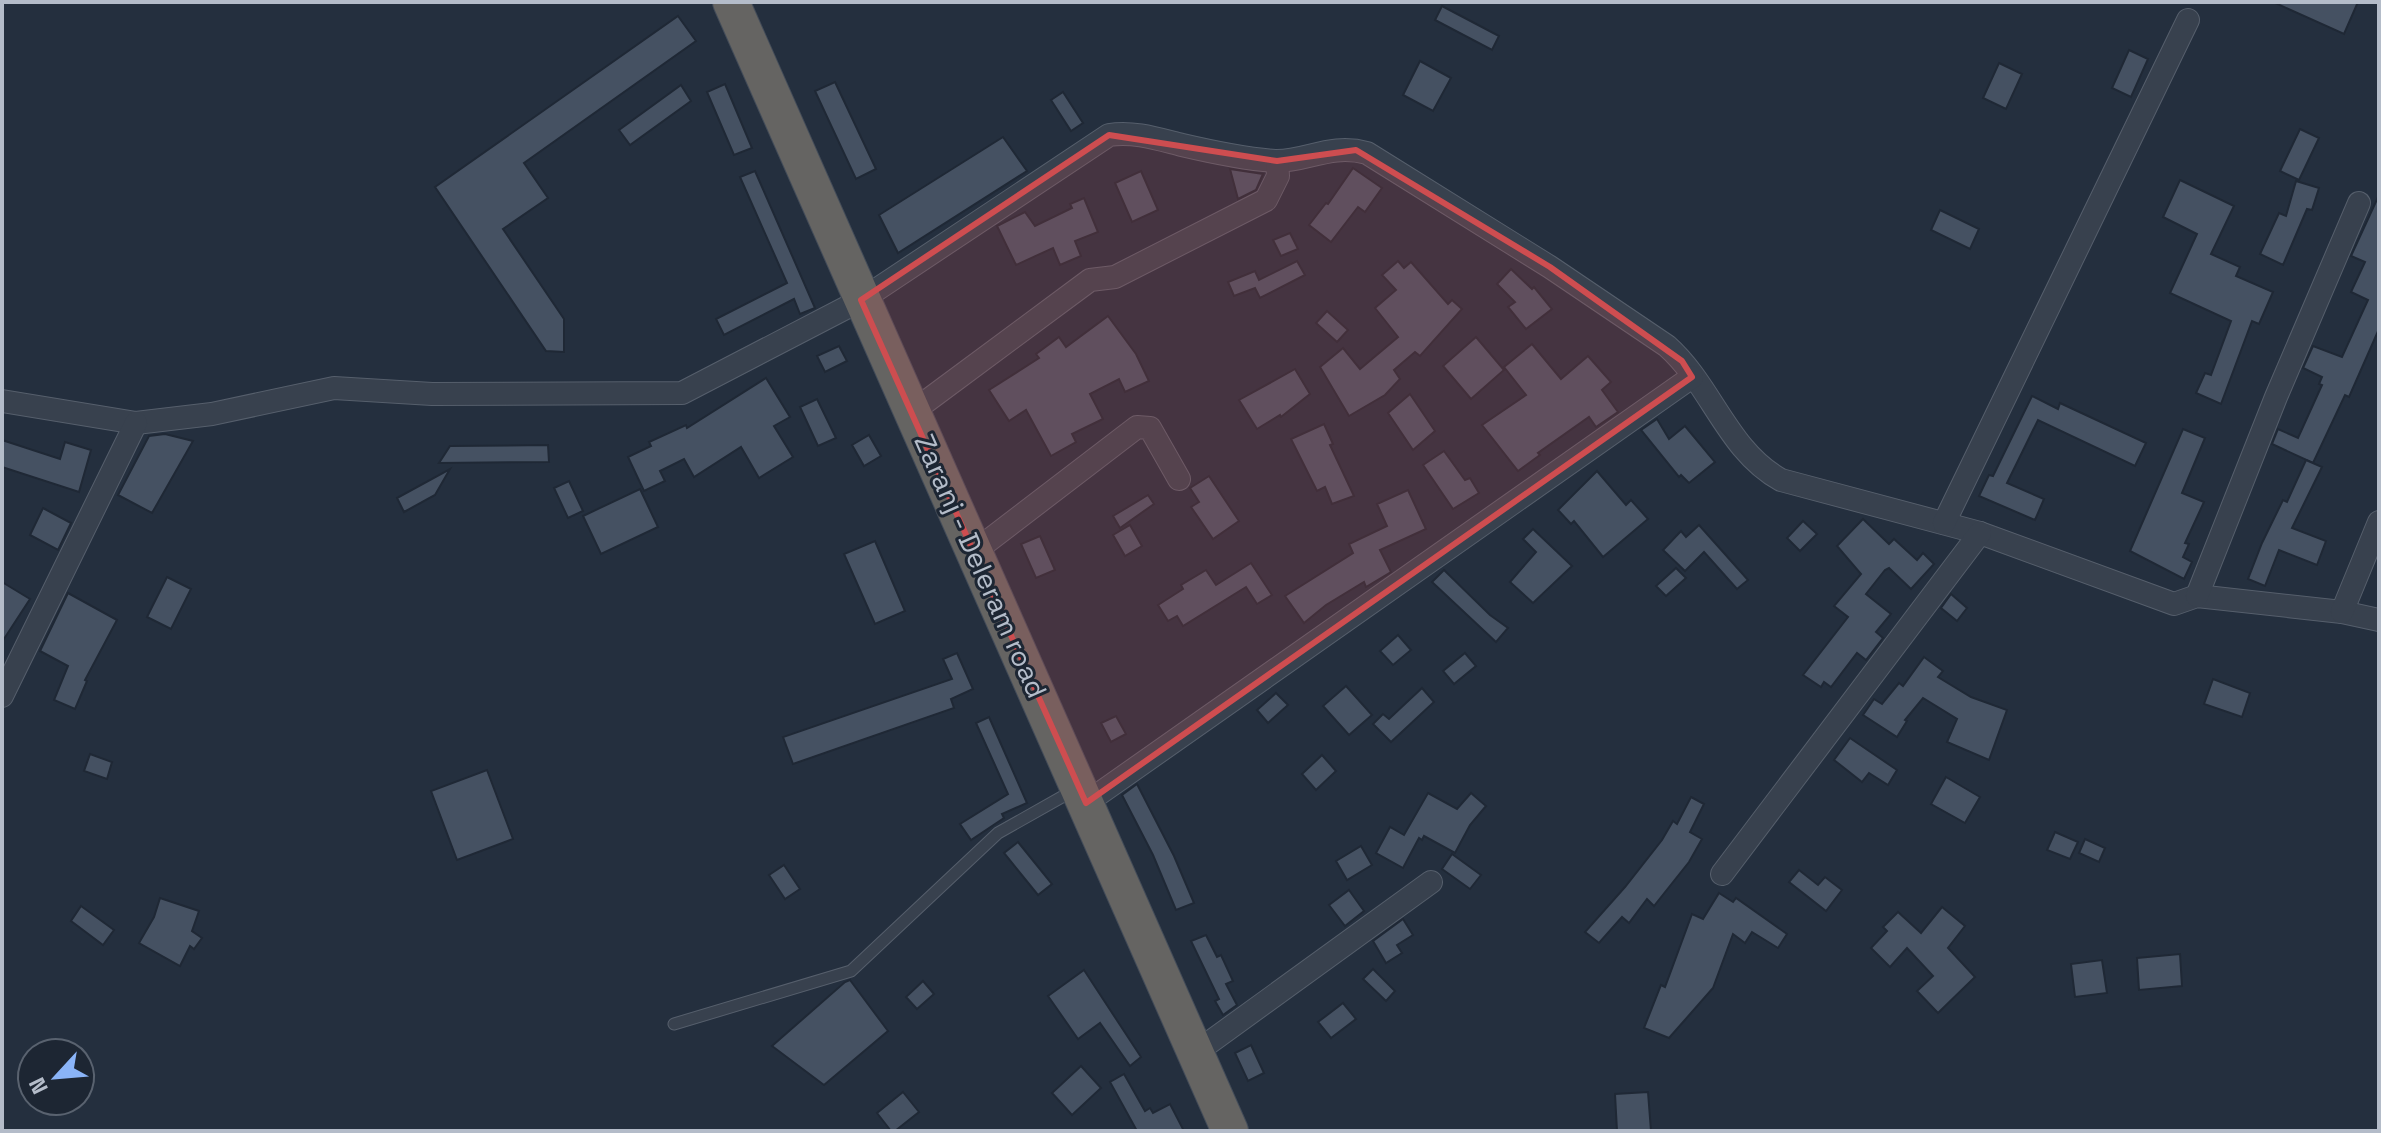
<svg xmlns="http://www.w3.org/2000/svg" width="2381" height="1133" viewBox="0 0 2381 1133" font-family="'Space Grotesk',sans-serif">
<style>
.building{fill:#455162;stroke:#1f2835;stroke-width:2}
.lines{fill:none;stroke-linecap:round;stroke-linejoin:round}
.service-casing{stroke:#565f6c;stroke-width:13}
.minor-casing{stroke:#565f6c;stroke-width:24}
.trunk-casing{stroke:#434c59;stroke-width:38}
.service{stroke:#38414e;stroke-width:11}
.minor{stroke:#38414e;stroke-width:22}
.trunk{stroke:#656462;stroke-width:36}
.marked{fill:#ce4d50;fill-opacity:0.2;stroke:#ce4d50;stroke-width:6;stroke-linejoin:round}
.labels{text-anchor:middle;dominant-baseline:central;stroke-width:6;stroke-linejoin:round;paint-order:stroke}
.street-label{font-size:28px;fill:#b4bcc9;stroke:#1d2633}
</style>
<rect width="100%" height="100%" fill="#242f3e"/>
<g class="building">
<polygon points="2273,2 2358,2 2344,34"/>
<polygon points="1442,6 1499,36 1492,50 1435,20"/>
<polygon points="678,16 696,41 524,163 548,198 503,229 564,319 564,352 546,351 435,187"/>
<polygon points="2129,50 2148,59 2131,97 2112,88"/>
<polygon points="1420,61 1451,78 1433,111 1403,95"/>
<polygon points="1999,63 2022,74 2006,109 1983,98"/>
<polygon points="835,82 876,169 856,179 815,91"/>
<polygon points="725,84 752,148 734,155 707,92"/>
<polygon points="681,85 691,101 630,145 619,130"/>
<polygon points="1063,92 1083,123 1071,131 1051,100"/>
<polygon points="2300,129 2319,138 2299,180 2280,171"/>
<polygon points="1003,137 1027,171 898,253 879,215"/>
<polygon points="1353,168 1382,188 1365,212 1358,207 1331,242 1309,225 1326,203 1328,204"/>
<polygon points="1230,169 1250,172 1263,174 1256,190 1238,199"/>
<polygon points="755,171 815,308 800,314 794,299 724,335 716,319 787,283 740,177"/>
<polygon points="1141,171 1158,210 1132,222 1115,183"/>
<polygon points="2180,180 2234,206 2211,254 2240,267 2236,276 2273,292 2259,324 2252,321 2221,404 2196,393 2205,373 2211,375 2231,321 2170,293 2197,234 2163,217"/>
<polygon points="2296,181 2319,188 2312,210 2307,209 2283,265 2260,254 2279,213 2286,216"/>
<polygon points="2379,195 2379,329 2349,397 2345,395 2313,463 2272,444 2278,429 2298,438 2322,385 2319,384 2322,377 2303,368 2313,346 2342,357 2368,300 2351,292 2365,262 2351,256"/>
<polygon points="1084,198 1098,232 1075,241 1081,256 1060,265 1053,248 1016,265 997,226 1025,212 1035,226 1072,208 1070,204"/>
<polygon points="1940,210 1979,229 1970,249 1931,230"/>
<polygon points="1290,233 1298,249 1281,256 1273,240"/>
<polygon points="1297,261 1305,275 1260,298 1255,288 1234,296 1228,282 1255,271 1259,280"/>
<polygon points="1398,261 1404,268 1411,262 1448,304 1452,300 1462,309 1420,356 1415,352 1394,370 1400,379 1385,395 1349,416 1320,367 1343,348 1360,369 1398,337 1375,308 1396,290 1382,275"/>
<polygon points="1511,269 1532,289 1534,287 1552,309 1526,329 1508,307 1515,302 1497,284"/>
<polygon points="1327,311 1348,330 1337,342 1316,323"/>
<polygon points="1108,316 1136,354 1149,381 1125,392 1119,379 1090,394 1103,419 1072,434 1076,442 1051,456 1026,410 1009,421 989,390 1039,358 1036,354 1059,337 1066,347"/>
<polygon points="1476,337 1504,370 1471,399 1443,366"/>
<polygon points="1532,344 1561,379 1588,356 1611,382 1602,390 1618,412 1596,427 1589,417 1538,453 1540,455 1518,471 1482,425 1526,395 1504,367"/>
<polygon points="839,346 847,361 825,372 817,356"/>
<polygon points="1295,369 1310,394 1281,417 1280,415 1257,429 1239,400"/>
<polygon points="766,378 790,417 774,426 793,457 759,478 741,447 694,477 684,459 660,471 665,481 644,491 628,457 651,446 649,442 686,425 687,428"/>
<polygon points="1410,394 1435,431 1413,450 1388,413"/>
<polygon points="2032,396 2058,409 2060,403 2146,443 2135,466 2038,420 2007,483 2044,499 2035,520 1979,496 1989,475 1993,476"/>
<polygon points="817,399 836,438 818,446 800,407"/>
<polygon points="1657,419 1669,439 1685,426 1715,462 1689,483 1681,475 1679,477 1641,430"/>
<polygon points="1324,424 1333,444 1330,445 1354,496 1332,504 1325,487 1317,491 1291,439"/>
<polygon points="2183,429 2205,438 2182,493 2204,502 2185,543 2189,544 2183,557 2192,562 2184,579 2130,551"/>
<polygon points="165,434 193,441 152,513 118,495 149,436"/>
<polygon points="869,435 881,456 864,466 852,445"/>
<polygon points="2,440 60,459 65,442 91,450 79,492 2,467"/>
<polygon points="548,445 549,462 439,463 450,446"/>
<polygon points="1444,451 1465,480 1470,478 1479,493 1453,509 1423,465"/>
<polygon points="2306,460 2322,467 2292,528 2326,541 2317,565 2279,550 2265,586 2248,579 2262,543 2283,500 2287,502"/>
<polygon points="450,469 435,495 404,512 397,498"/>
<polygon points="1597,471 1626,505 1631,500 1648,519 1603,557 1574,521 1571,524 1558,510"/>
<polygon points="1209,476 1239,521 1213,539 1191,507 1199,502 1190,488"/>
<polygon points="569,481 583,511 568,518 554,488"/>
<polygon points="640,489 658,527 601,554 583,516"/>
<polygon points="1408,490 1426,529 1380,550 1391,572 1366,587 1364,582 1326,605 1304,623 1285,596 1353,553 1349,544 1387,526 1377,504"/>
<polygon points="1148,495 1154,504 1120,528 1113,516"/>
<polygon points="43,508 71,523 58,550 30,535"/>
<polygon points="1863,519 1889,544 1894,539 1917,560 1923,553 1934,564 1911,589 1889,568 1885,570 1866,594 1891,614 1876,632 1883,638 1866,660 1857,653 1831,687 1824,682 1821,687 1803,675 1848,617 1834,606 1861,574 1837,546"/>
<polygon points="1803,521 1817,534 1800,551 1787,538"/>
<polygon points="1130,525 1142,546 1125,556 1113,535"/>
<polygon points="1699,525 1748,580 1737,589 1704,552 1685,571 1663,550 1681,531 1686,537"/>
<polygon points="1533,529 1572,566 1533,603 1510,582 1536,552 1523,539"/>
<polygon points="1040,536 1055,570 1036,578 1021,544"/>
<polygon points="875,541 905,611 875,624 844,554"/>
<polygon points="1251,563 1272,595 1257,604 1246,587 1183,626 1177,616 1168,621 1158,605 1183,589 1181,585 1206,570 1216,585"/>
<polygon points="1676,568 1686,578 1666,596 1656,586"/>
<polygon points="1444,570 1490,615 1508,628 1496,642 1432,582"/>
<polygon points="167,577 191,589 171,629 147,617"/>
<polygon points="2,582 30,599 2,642"/>
<polygon points="68,593 117,620 85,680 87,681 75,709 54,700 68,666 40,651"/>
<polygon points="1951,594 1967,608 1957,621 1941,608"/>
<polygon points="1398,635 1411,650 1393,665 1380,651"/>
<polygon points="957,653 973,689 951,699 954,708 793,764 783,737 952,679 943,659"/>
<polygon points="1465,653 1476,666 1454,684 1443,671"/>
<polygon points="1924,657 1943,671 1938,677 1971,697 2007,710 1989,760 1947,742 1957,719 1923,698 1905,720 1907,721 1897,737 1863,715 1874,699 1882,704 1899,683 1903,686"/>
<polygon points="2213,679 2250,693 2242,717 2204,704"/>
<polygon points="1346,686 1372,715 1349,735 1323,706"/>
<polygon points="1422,688 1434,702 1391,742 1373,724 1383,714 1389,719"/>
<polygon points="1276,693 1288,705 1268,723 1257,710"/>
<polygon points="1116,716 1126,734 1111,742 1101,723"/>
<polygon points="989,717 1027,803 1002,814 1004,818 971,840 960,824 1008,794 976,723"/>
<polygon points="1850,738 1897,770 1888,785 1869,773 1862,782 1834,760"/>
<polygon points="90,754 112,762 107,779 84,771"/>
<polygon points="1322,755 1336,771 1316,790 1302,774"/>
<polygon points="487,770 513,839 457,860 431,791"/>
<polygon points="1946,777 1980,797 1965,823 1931,804"/>
<polygon points="1137,784 1174,856 1194,903 1176,910 1153,855 1122,795"/>
<polygon points="1428,793 1457,809 1471,793 1486,806 1470,825 1455,853 1424,836 1422,840 1419,838 1403,868 1376,853 1390,827 1404,835"/>
<polygon points="1691,797 1704,804 1690,832 1702,839 1689,862 1654,906 1647,899 1629,923 1622,917 1599,943 1585,932 1625,887 1662,840 1673,821 1677,824"/>
<polygon points="2055,832 2078,842 2070,859 2047,850"/>
<polygon points="2085,839 2105,848 2099,862 2079,853"/>
<polygon points="1018,842 1052,884 1038,895 1004,853"/>
<polygon points="1361,846 1372,865 1347,880 1336,861"/>
<polygon points="1452,854 1481,875 1470,889 1442,869"/>
<polygon points="784,865 800,889 785,899 769,875"/>
<polygon points="1799,870 1818,885 1825,877 1842,890 1826,911 1789,882"/>
<polygon points="1349,890 1364,911 1345,926 1329,905"/>
<polygon points="1719,893 1733,902 1736,898 1787,934 1778,948 1752,932 1745,943 1733,934 1713,988 1669,1038 1644,1028 1661,985 1665,987 1692,914 1703,919"/>
<polygon points="160,898 199,911 192,931 202,938 194,949 190,946 180,966 139,943 154,917"/>
<polygon points="81,906 114,930 103,945 71,921"/>
<polygon points="1942,907 1965,926 1948,948 1975,977 1938,1013 1917,991 1933,976 1907,948 1890,967 1871,948 1887,931 1883,927 1898,912 1921,933"/>
<polygon points="1403,919 1413,935 1397,945 1402,953 1386,963 1373,941"/>
<polygon points="1206,935 1217,957 1221,955 1233,981 1226,984 1237,1005 1223,1015 1215,1001 1219,999 1191,941"/>
<polygon points="2180,954 2182,986 2139,990 2137,958"/>
<polygon points="2102,960 2107,993 2075,997 2071,964"/>
<polygon points="1373,969 1395,991 1386,1001 1363,979"/>
<polygon points="1084,970 1141,1057 1130,1066 1100,1023 1078,1039 1048,996"/>
<polygon points="850,980 888,1031 824,1085 772,1046 845,982"/>
<polygon points="923,981 934,994 917,1009 906,997"/>
<polygon points="1343,1003 1356,1019 1331,1038 1318,1022"/>
<polygon points="1251,1045 1264,1073 1248,1081 1235,1053"/>
<polygon points="1081,1066 1101,1088 1072,1115 1052,1093"/>
<polygon points="1124,1074 1145,1111 1150,1108 1153,1113 1170,1104 1184,1131 1137,1131 1110,1082"/>
<polygon points="903,1092 919,1112 895,1131 891,1131 877,1113"/>
<polygon points="1648,1092 1651,1131 1617,1131 1615,1094"/>
</g>
<g class="lines">
<g class="service-casing">
<polyline id="service" points="674,1024 851,971 998,833 1076,789"/>
</g>
<g class="minor-casing">
<g id="minor">
<path d="M2,401L136,423L212,414L334,388L432,394L682,393L861,300L1109,135C1134,131 1158,139 1182,145C1212,152 1245,159 1275,161C1306,162 1330,143 1367,153L1550,267L1667,346C1712,386 1727,450 1781,480L1980,533L2174,604L2197,596L2342,612L2379,620"/>
<polyline points="912,412 1090,280 1115,277 1266,200 1278,176 1277,161"/>
<polyline points="1944,523 2188,20"/>
<polyline points="975,551 1137,427 1150,428 1179,479"/>
<polyline points="2197,596 2276,397 2359,203"/>
<polyline points="2342,612 2379,522"/>
<polyline points="2,696 136,423"/>
<polyline points="1086,803 1692,377"/>
<polyline points="1722,874 1980,533"/>
<polyline points="1195,1053 1431,882"/>
</g>
</g>
<g class="trunk-casing">
<polyline id="trunk" points="731,2 1230,1131"/>
</g>
<use href="#service" class="service"/>
<use href="#minor" class="minor"/>
<use href="#trunk" class="trunk"/>
</g>
<path class="marked" d="M1109,135L1277,161L1356,150L1550,267L1682,361L1692,377L1086,803L861,300Z"/>
<g class="labels">
<g class="street-label">
<text transform="translate(981 566) rotate(66)">Zaranj - Deleram road</text>
</g>
</g>
<rect width="2381" height="1133" fill="none" stroke="#b4bcc9" stroke-width="8"/>
<g transform="translate(56 1077) rotate(244)"><circle r="38" fill="#1d2633" stroke="#59626f" stroke-width="2"/>
<path d="M0-6L14 30L0 20L-14 30Z" fill="#8ab4f8"/>
<text y="-12" font-size="22" font-weight="bold" text-anchor="middle" fill="#b4bcc9">N</text>
</g>
</svg>
